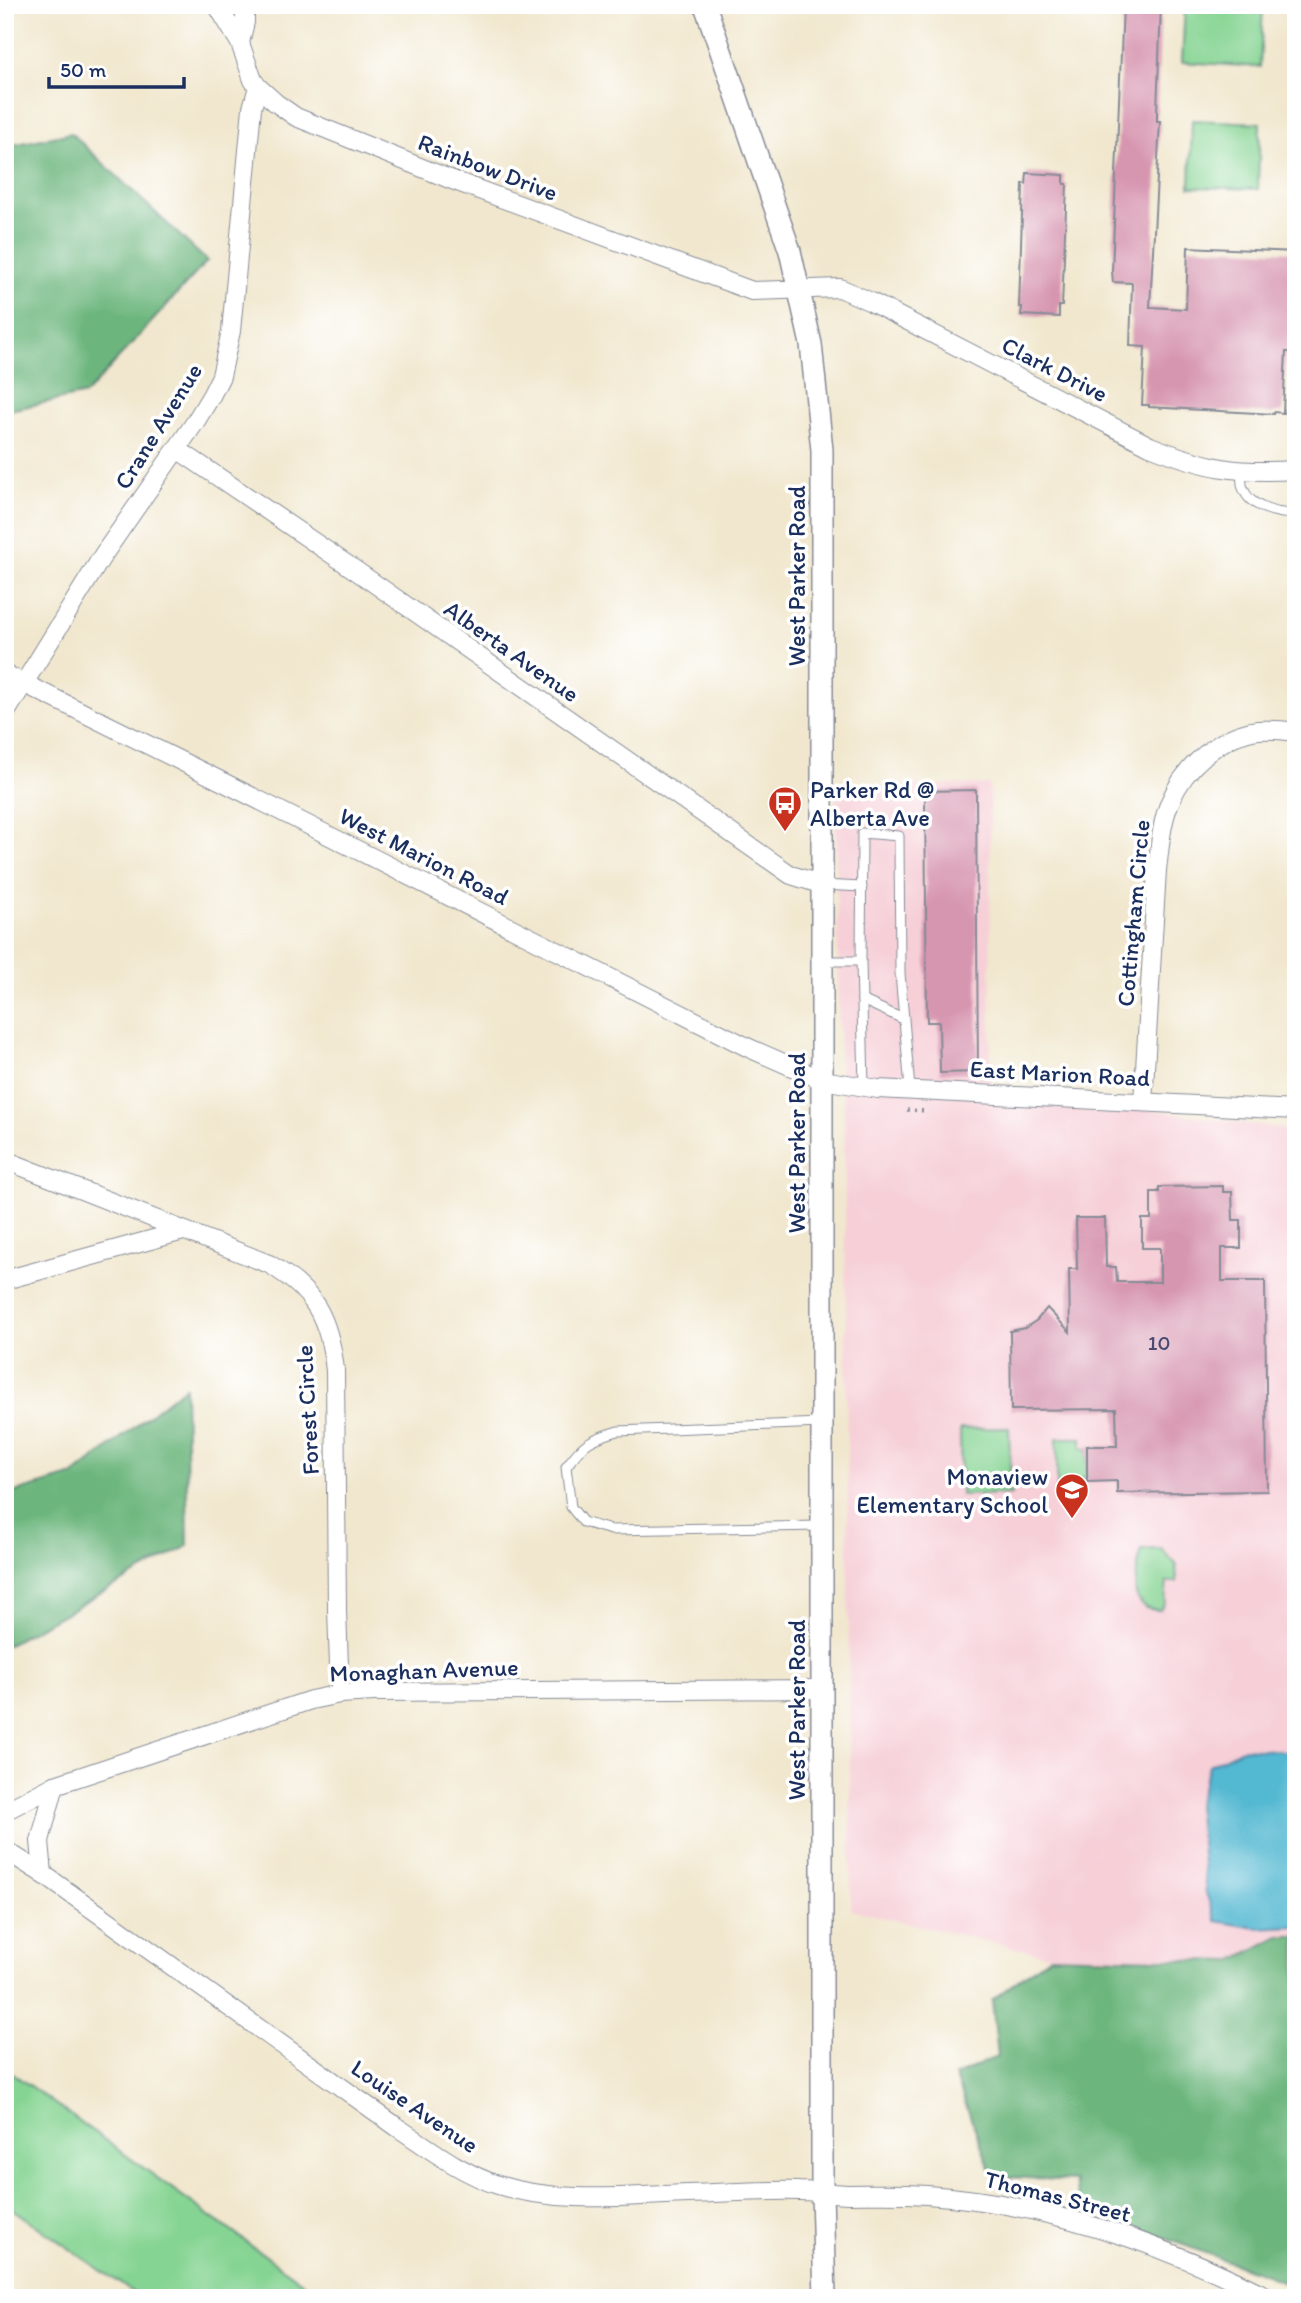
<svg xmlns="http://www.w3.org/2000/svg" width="1301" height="2303" viewBox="0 0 1301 2303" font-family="Itim,sans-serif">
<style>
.built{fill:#f6cfd7}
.green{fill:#86d493;stroke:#508278;stroke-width:2}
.forest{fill:#6cb67d;stroke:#44726e;stroke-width:2}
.water{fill:#53b8d1;stroke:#377498;stroke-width:2}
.building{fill:#d796b0}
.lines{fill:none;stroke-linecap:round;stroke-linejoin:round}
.service-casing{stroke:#868b96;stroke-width:11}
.minor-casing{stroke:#868b96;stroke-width:20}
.tertiary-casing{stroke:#868b96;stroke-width:24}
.path{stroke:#868b96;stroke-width:3.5;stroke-dasharray:2 5;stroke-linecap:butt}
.service{stroke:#fff;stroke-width:9}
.minor{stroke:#fff;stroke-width:18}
.tertiary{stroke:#fff;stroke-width:21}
.labels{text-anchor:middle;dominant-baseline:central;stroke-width:7;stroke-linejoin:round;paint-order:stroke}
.number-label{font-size:21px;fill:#4a4972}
.street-label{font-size:24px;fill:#1b2f5e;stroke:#fff}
.poi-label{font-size:24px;fill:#1b2f5e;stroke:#fff;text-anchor:start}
</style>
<rect width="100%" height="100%" fill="#fff"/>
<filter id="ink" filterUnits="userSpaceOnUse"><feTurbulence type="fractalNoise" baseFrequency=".0143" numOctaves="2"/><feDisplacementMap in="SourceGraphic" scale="14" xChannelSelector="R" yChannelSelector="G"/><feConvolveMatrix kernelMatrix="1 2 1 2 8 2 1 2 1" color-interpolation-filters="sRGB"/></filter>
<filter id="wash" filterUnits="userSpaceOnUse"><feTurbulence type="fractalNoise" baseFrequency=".00686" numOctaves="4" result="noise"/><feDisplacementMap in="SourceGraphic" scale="28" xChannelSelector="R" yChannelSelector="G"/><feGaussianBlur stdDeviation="1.57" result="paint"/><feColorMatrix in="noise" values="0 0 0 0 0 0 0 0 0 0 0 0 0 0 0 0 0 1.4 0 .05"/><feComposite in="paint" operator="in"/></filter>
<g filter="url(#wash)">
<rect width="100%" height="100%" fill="#f1e7ce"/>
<polygon class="built" points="990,784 991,1086 1296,1131 1296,1936 1279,1936 1232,1961 1050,1956 851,1910 844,1106 843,1084 840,1083 835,787"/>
<g class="green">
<polygon points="1185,5 1263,5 1260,67 1182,62"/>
<polygon points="1192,120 1260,123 1258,189 1190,187"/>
<polygon points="1009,1428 1011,1494 961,1495 960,1429"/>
<polygon points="1057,1438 1082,1438 1082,1448 1087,1449 1087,1477 1082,1478 1082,1488 1057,1487"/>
<path d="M1161,1549L1176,1564L1177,1582H1167L1165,1603L1160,1610C1124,1611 1137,1574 1141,1550Z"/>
<polygon points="5,2068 324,2298 141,2298 5,2204"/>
</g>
<g class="forest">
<polygon points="71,133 207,261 86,394 5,411 5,149 8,146"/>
<polygon points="185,1387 188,1546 5,1646 5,1495 74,1475"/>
<polygon points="1279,1936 1296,1936 1296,2287 1266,2275 1079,2207 1075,2181 993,2176 955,2076 998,2056 992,2000 1050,1956 1232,1961"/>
</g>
<polygon class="water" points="1244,1748 1296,1752 1296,1926 1256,1928 1216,1921 1206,1893 1197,1805 1209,1765"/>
<g id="blocks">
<g class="building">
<polygon points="1123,5 1161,5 1157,111 1157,121 1160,121 1150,307 1186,309 1188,247 1296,252 1292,352 1286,352 1283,413 1274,412 1274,414 1149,407 1149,405 1142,405 1145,347 1130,346 1132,283 1113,282 1112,271"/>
<polygon points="1027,173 1064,175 1064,184 1067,184 1062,306 1059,306 1059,317 1021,315 1022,307 1019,307 1023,184 1026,184"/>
<polygon points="976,790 978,1072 940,1073 939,1022 927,1022 925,791"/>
<polygon points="1223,1186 1223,1192 1232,1192 1233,1220 1241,1220 1241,1248 1222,1248 1222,1281 1265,1281 1267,1491 1117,1493 1117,1481 1087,1482 1087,1446 1117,1446 1116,1409 1011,1410 1010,1331 1025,1328 1037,1320 1047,1308 1070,1332 1069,1269 1077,1269 1076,1218 1105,1218 1106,1267 1116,1267 1117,1282 1160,1282 1160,1248 1142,1248 1142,1219 1151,1219 1151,1192 1159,1192 1159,1187"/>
</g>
</g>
</g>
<g filter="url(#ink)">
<use href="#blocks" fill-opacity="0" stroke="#868b96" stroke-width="2"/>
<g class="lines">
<g class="service-casing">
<g id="service">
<path d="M1241,471C1242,476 1241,484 1243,488C1250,508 1277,514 1296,514"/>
<polyline points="823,885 862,887"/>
<polyline points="823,961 861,961"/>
<polyline points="862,1000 903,1019"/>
<polyline points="864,1087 861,961 862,833 899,836 900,973 910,1089"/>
<path d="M820,1526L611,1530L583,1522L571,1507L566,1467C583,1443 590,1439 618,1431L821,1423"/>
</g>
</g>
<g class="minor-casing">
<g id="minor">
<path d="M217,5L240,43L253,80L258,87L276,103L296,117L447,178L752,291L840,288L871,302L1150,446C1206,468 1235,474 1296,470"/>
<polyline points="240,43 245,22 245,5"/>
<polyline points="177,449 358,572 791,875 823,885"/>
<polyline points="5,674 219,780 749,1048 822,1080 878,1089 1296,1110"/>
<polyline points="5,714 103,555 194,424 211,396 221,376 231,331 252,108 258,87"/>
<path d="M1143,1102L1157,870C1160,847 1161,823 1170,802C1184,767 1220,735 1258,730C1271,729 1283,730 1296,732"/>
<path d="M5,1160L269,1264C315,1291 329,1318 335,1370L337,1610L340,1694"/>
<polyline points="5,1280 183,1231"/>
<path d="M55,1785L40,1841L43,1874L397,2127C430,2149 461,2173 498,2185C559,2204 626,2196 688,2194C725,2193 763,2190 799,2191C815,2191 831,2193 847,2194C874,2194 900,2193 927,2195C1046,2203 1164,2244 1270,2298"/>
<polyline points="5,1811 55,1785 311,1700 340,1694 374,1692 822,1689"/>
<polyline points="5,1850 43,1874"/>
</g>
</g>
<g class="tertiary-casing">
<polyline id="tertiary" points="705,5 790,251 811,344 822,450 822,2193 825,2298"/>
</g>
<polyline class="path" points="907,1110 927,1111"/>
<use href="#service" class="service"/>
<use href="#minor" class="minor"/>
<use href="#tertiary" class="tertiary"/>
</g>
</g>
<defs>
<g id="bus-pin" transform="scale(1.75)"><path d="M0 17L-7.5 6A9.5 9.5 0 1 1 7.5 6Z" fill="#c8321e" stroke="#fff"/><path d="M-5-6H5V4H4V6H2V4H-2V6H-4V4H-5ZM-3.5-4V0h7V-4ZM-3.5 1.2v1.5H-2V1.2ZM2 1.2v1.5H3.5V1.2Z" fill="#fff"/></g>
<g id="school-pin" transform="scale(1.75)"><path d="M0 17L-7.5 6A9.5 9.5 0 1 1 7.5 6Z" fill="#c8321e" stroke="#fff"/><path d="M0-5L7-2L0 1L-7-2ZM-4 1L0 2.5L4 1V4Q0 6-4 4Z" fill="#fff"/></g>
</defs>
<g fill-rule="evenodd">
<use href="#bus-pin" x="785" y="803"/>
<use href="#school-pin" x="1072" y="1490"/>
</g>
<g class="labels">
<g class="number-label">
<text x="1159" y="1342">10</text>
</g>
<g class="street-label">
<text transform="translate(488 167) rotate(21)">Rainbow Drive</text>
<text transform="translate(1055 369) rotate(27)">Clark Drive</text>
<text transform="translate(158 426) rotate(-58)">Crane Avenue</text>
<text transform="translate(796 576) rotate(-90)">West Parker Road</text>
<text transform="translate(512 651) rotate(35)">Alberta Avenue</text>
<text transform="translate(424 856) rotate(27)">West Marion Road</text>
<text transform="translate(1133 913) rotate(-85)">Cottingham Circle</text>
<text transform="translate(1060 1073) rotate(3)">East Marion Road</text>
<text transform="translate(796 1143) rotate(-90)">West Parker Road</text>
<text transform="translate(307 1410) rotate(-93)">Forest Circle</text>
<text transform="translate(424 1670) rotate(-2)">Monaghan Avenue</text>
<text transform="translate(796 1710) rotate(-90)">West Parker Road</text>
<text transform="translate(415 2106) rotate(34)">Louise Avenue</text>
<text transform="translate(1058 2196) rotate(14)">Thomas Street</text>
</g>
<g class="poi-label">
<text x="810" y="789">Parker Rd @<tspan x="810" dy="28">Alberta Ave</tspan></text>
<text x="1048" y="1476" text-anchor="end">Monaview<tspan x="1048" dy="28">Elementary School</tspan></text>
</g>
</g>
<rect width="1301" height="2303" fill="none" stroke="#fff" stroke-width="28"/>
<path d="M49 77v10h135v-10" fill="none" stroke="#1b2f5e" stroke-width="3.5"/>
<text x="60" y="77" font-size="21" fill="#1b2f5e" stroke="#ffffff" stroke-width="5" paint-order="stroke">50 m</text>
</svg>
